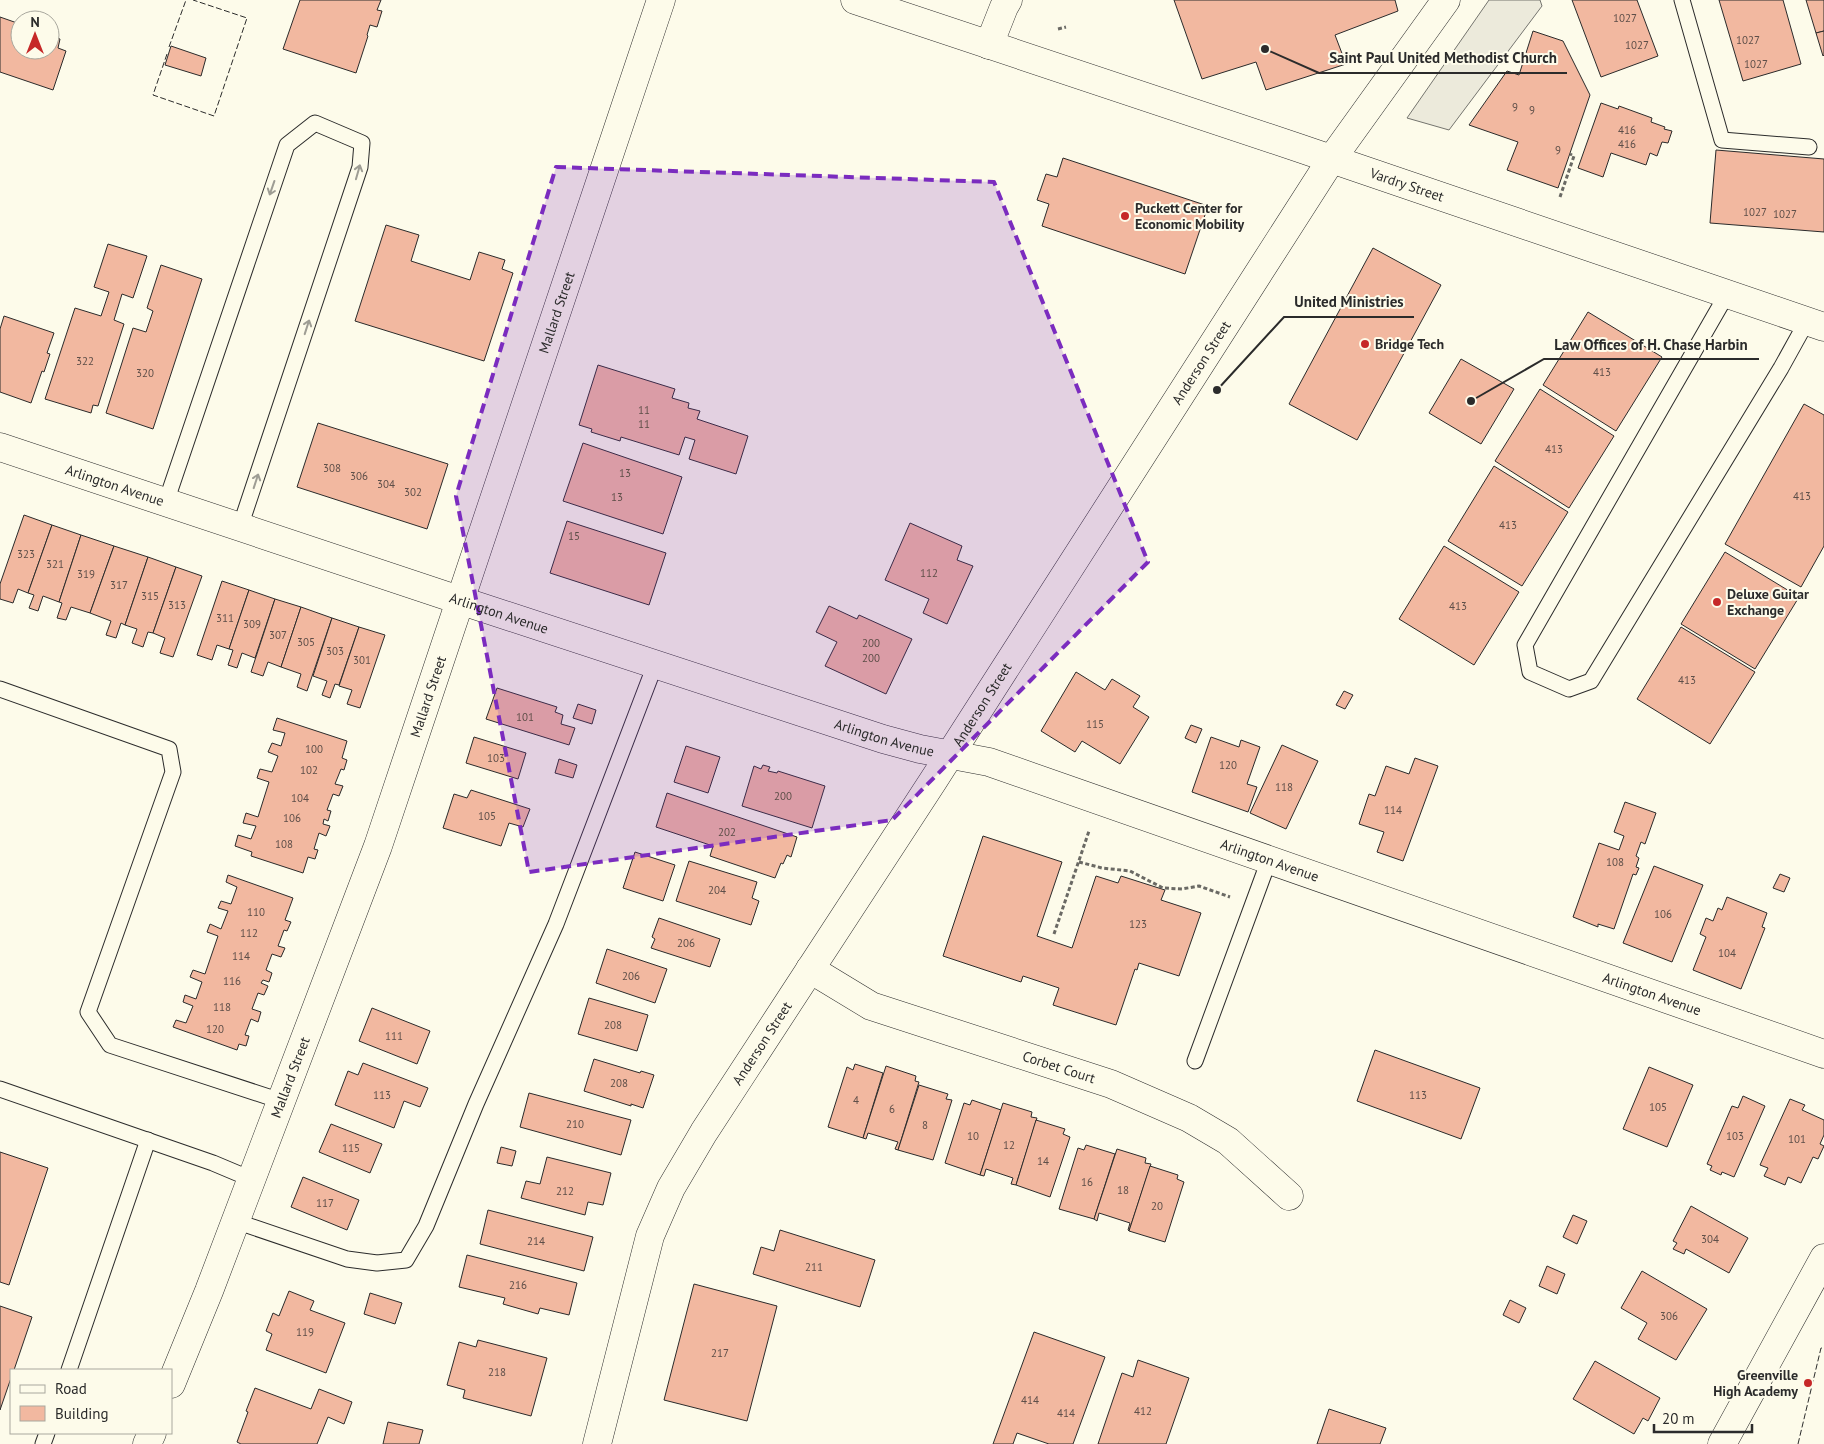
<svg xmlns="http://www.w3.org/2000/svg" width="1824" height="1444" viewBox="0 0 1824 1444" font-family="'PT Sans',sans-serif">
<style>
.parking{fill:#eceadb;stroke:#74746e}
.building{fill:#f2b8a0;stroke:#2b2b2b}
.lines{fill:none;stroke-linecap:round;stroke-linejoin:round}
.lane-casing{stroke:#2b2b2b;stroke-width:17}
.street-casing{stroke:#2b2b2b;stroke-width:29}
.secondary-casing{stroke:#2b2b2b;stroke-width:29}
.path{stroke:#6a6964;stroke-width:3;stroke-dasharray:4 2.5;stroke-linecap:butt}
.lane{stroke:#fdfbea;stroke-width:15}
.street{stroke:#fdfbea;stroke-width:28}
.secondary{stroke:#fdfbea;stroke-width:28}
.fence{stroke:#2b2b2b;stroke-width:1;stroke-dasharray:6 2.5;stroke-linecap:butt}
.oneway{stroke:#9e9d94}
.marked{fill:#7b2cbf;fill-opacity:0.2;stroke:#7b2cbf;stroke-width:4;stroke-dasharray:10 6;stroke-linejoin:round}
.poi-dot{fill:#c62828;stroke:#fdfbea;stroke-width:2}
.labels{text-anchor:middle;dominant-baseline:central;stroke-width:4;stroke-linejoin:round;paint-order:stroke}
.number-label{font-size:11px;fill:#5d4e48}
.street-label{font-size:14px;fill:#2b2b2b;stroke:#fdfbea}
.poi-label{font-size:14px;font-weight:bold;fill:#2b2b2b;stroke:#fdfbea;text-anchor:start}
.leader{fill:none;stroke:#2b2b2b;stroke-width:2}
.callout-dot{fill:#2b2b2b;stroke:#fdfbea;stroke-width:2}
.callout-label{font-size:15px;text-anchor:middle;font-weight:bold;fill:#2b2b2b;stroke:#fdfbea;stroke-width:4;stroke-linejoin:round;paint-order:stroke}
</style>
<rect width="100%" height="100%" fill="#fdfbea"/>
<polygon class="parking" points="1489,0 1540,0 1542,6 1449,130 1407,118"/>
<g class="building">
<polygon points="300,0 381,0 377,10 382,11 377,27 370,25 367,35 368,36 356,73 283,49"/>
<polygon points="1174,0 1395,0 1398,11 1335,35 1346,64 1266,90 1256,62 1202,79"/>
<polygon points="1572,0 1637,0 1658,56 1601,77"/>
<polygon points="1719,0 1783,0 1801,64 1743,81"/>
<polygon points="1806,0 1824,0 1824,31 1816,33"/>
<polygon points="0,17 20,24 20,50 50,50 50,36 60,39 58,48 66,51 53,90 0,72"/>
<polygon points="1533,31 1563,41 1590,95 1558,188 1507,170 1518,142 1469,125 1507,71 1519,75"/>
<polygon points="1824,31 1824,55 1823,56 1816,33"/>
<polygon points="171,46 206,58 201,76 165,65"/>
<polygon points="1601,103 1618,109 1619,106 1652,118 1651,122 1665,127 1664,129 1672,131 1668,143 1662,142 1657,156 1650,153 1646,165 1611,153 1603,177 1578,168"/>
<polygon points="1716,150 1824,159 1824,232 1710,223"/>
<polygon points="1063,158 1208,206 1185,274 1042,226 1049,204 1037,200 1046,174 1057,177"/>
<polygon points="386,225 419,235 411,261 470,280 479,252 505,260 502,269 513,273 484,361 355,321"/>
<polygon points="108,244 147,256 133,298 122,294 114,320 124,324 98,406 93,405 91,413 45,399 75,308 101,316 109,292 94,287"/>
<polygon points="1373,248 1441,285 1357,440 1289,404"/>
<polygon points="161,265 202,279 153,429 106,413 133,328 146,332 153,311 147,308"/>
<polygon points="1588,312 1662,357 1616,431 1543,385"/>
<polygon points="4,316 54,333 47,353 50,354 44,372 42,371 31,403 0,392 0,329"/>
<polygon points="1461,359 1514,389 1481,444 1429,413"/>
<polygon points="598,365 675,389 672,398 689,403 688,408 700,411 697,419 748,436 736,474 689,459 695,440 685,437 679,455 621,437 620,441 591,432 592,429 579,425"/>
<polygon points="1540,389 1614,436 1569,508 1495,461"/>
<polygon points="1804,404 1824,415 1824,546 1801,587 1725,544"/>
<polygon points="318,423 448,464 427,529 297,487"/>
<polygon points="583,443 682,477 663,534 563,501"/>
<polygon points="1494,466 1568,512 1522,586 1448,541"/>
<polygon points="24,515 52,525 28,593 18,589 13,603 0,599 0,584"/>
<polygon points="567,521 666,553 649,605 550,573"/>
<polygon points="910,523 962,546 957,560 973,566 947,624 923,613 929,599 885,580"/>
<polygon points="52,525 81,535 59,602 43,596 38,611 29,608 34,595 28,593"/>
<polygon points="81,535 114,546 90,613 71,607 66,620 57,618 62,603 59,602"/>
<polygon points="114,546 148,557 125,625 121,623 116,638 106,635 111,621 90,613"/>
<polygon points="1444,546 1519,592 1474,665 1399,619"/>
<polygon points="1725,552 1799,597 1755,669 1681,624"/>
<polygon points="148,557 176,567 153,633 148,632 143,647 132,643 137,629 125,625"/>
<polygon points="176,567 202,576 173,657 160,653 165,638 153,633"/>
<polygon points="222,581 249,590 229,649 217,645 212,660 197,655"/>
<polygon points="249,590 275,599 255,658 242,653 237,668 228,665 233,650 229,649"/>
<polygon points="275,599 301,607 281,667 268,662 263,676 251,672"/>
<polygon points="829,606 857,619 859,615 912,639 886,694 825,666 837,642 816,632"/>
<polygon points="301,607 332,618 307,691 297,687 301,674 281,667"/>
<polygon points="332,618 359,627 339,685 335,684 330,698 322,695 327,681 313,676"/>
<polygon points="359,627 385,635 360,708 347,704 352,690 339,686"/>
<polygon points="1681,627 1755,672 1710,744 1637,699"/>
<polygon points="1076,672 1105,690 1112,679 1140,696 1133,707 1149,717 1120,764 1082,741 1075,752 1041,731"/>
<polygon points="497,688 557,707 555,712 563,715 561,724 575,728 569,745 486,719"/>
<polygon points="1344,691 1353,695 1345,709 1336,705"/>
<polygon points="578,704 596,710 592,724 573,718"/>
<polygon points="277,718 347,741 342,758 347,760 344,770 341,769 335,784 343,786 339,796 333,794 327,810 331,811 328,821 324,819 323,824 330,826 326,836 319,833 314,849 318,850 315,859 308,857 303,873 251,856 252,852 235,846 238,835 251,839 256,826 243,823 246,813 258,817 269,782 257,778 260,769 272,772 278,756 268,752 272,743 281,746 285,733 273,730"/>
<polygon points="1191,725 1202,729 1196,743 1185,738"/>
<polygon points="474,737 526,753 518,779 466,763"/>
<polygon points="1211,737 1239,747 1241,740 1260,747 1247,784 1257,787 1248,812 1192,792"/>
<polygon points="1282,745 1318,761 1286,829 1250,813"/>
<polygon points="686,746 720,757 708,793 674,782"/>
<polygon points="1415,758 1438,766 1403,861 1377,852 1384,832 1359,824 1369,794 1375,796 1386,766 1409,774"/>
<polygon points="559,759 577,765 573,778 555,773"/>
<polygon points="763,765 770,767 768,771 777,773 778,771 825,786 812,828 742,806 754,766 761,769"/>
<polygon points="471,790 530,809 523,827 509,823 501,846 443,828 454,794 467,798"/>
<polygon points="667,793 797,837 791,857 787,855 783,864 781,863 775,878 710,856 713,846 656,827"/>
<polygon points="1625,802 1656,813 1645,844 1641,842 1636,856 1639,858 1636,867 1639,868 1636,875 1633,874 1614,929 1598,924 1598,927 1573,917 1599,843 1619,850 1624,836 1614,832"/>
<polygon points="983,836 1062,862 1037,936 1072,948 1096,876 1118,883 1121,876 1165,890 1161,900 1201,913 1179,976 1139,963 1137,970 1135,969 1116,1025 1053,1005 1059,988 1023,976 1021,982 943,956"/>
<polygon points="635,852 675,865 663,901 623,888"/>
<polygon points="689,861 757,882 752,898 759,901 751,925 676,901"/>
<polygon points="1654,866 1703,885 1672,962 1623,943"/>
<polygon points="1780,874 1790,878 1784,892 1773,888"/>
<polygon points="228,875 293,898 285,920 291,922 287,931 284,930 278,946 285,948 281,957 272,954 266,970 272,973 269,982 263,980 261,983 268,986 264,995 258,993 252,1009 261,1012 258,1022 251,1019 245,1035 249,1036 246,1046 239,1044 237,1050 173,1027 176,1020 186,1023 193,1006 183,1002 185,995 196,999 202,982 190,977 193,970 205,974 218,936 207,932 210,924 221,929 228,911 218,908 221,901 231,904 237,887 226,882"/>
<polygon points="1727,897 1767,913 1762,927 1765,928 1741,989 1693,970 1706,937 1700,934 1706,918 1713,921 1718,908 1722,910"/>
<polygon points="659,918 720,939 710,967 651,948 655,939 652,937"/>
<polygon points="607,949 667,969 655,1003 596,983"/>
<polygon points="589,998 648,1015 637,1051 578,1034"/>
<polygon points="372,1008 430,1031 417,1064 359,1041"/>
<polygon points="1375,1050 1480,1088 1461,1139 1357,1101"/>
<polygon points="594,1059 640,1073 641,1071 654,1075 643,1108 631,1104 631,1106 584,1091"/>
<polygon points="363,1063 428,1088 420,1107 404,1101 394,1128 335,1105 348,1071 358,1075"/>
<polygon points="855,1064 883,1073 863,1138 828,1127 847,1067 853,1070"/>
<polygon points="886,1066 916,1076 915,1081 919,1082 898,1150 895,1149 898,1142 868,1133 866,1139 863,1138"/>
<polygon points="1649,1067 1693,1085 1667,1147 1623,1129"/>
<polygon points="919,1085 948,1094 946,1099 952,1100 933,1160 898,1150"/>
<polygon points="529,1093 631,1120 621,1155 520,1127"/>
<polygon points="1743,1096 1765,1106 1734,1177 1722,1172 1721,1175 1710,1170 1712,1166 1707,1164 1732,1106 1738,1108"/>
<polygon points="1790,1099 1805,1105 1802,1110 1824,1120 1824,1135 1820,1144 1824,1146 1818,1159 1813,1157 1801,1183 1788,1177 1785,1185 1764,1176 1768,1168 1760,1165"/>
<polygon points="972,1100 1001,1110 980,1175 945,1163 964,1103 970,1105"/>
<polygon points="1003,1103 1032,1112 1031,1117 1037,1118 1016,1185 1011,1184 1013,1178 986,1169 984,1176 980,1175"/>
<polygon points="1036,1120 1065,1129 1063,1134 1070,1137 1050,1197 1016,1185"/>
<polygon points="331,1124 382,1144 370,1173 319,1152"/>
<polygon points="1086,1145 1115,1154 1094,1219 1059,1209 1078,1148 1084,1150"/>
<polygon points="501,1147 516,1151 512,1166 497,1163"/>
<polygon points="1117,1149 1146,1158 1145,1163 1151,1164 1129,1231 1128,1230 1130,1223 1099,1213 1097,1221 1094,1219"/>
<polygon points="0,1152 48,1168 9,1285 0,1282"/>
<polygon points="547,1157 611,1173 603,1205 588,1202 585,1215 521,1198 526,1181 540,1184"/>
<polygon points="1150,1166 1178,1175 1177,1179 1184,1182 1165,1242 1129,1231"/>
<polygon points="303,1177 359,1200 347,1230 291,1207"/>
<polygon points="1691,1206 1748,1238 1729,1273 1686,1249 1684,1254 1673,1249 1677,1243 1673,1241"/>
<polygon points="488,1210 593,1237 584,1271 480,1244"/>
<polygon points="1573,1215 1587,1221 1577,1244 1563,1237"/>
<polygon points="780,1230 875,1260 860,1307 753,1274 761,1247 774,1251"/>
<polygon points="467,1255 577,1283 569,1315 540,1308 538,1314 503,1304 505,1298 459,1287"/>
<polygon points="1547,1266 1565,1274 1557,1294 1539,1286"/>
<polygon points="1642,1271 1707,1309 1676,1360 1638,1339 1647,1323 1621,1308"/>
<polygon points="694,1284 777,1306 747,1421 664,1400"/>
<polygon points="289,1291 314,1301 310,1310 345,1323 326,1373 266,1350 272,1334 266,1331 273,1313 279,1316"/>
<polygon points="370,1293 402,1303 395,1324 364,1314"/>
<polygon points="1510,1300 1526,1308 1519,1323 1503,1315"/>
<polygon points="0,1306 32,1317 14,1370 11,1370 11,1378 0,1410"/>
<polygon points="1034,1332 1105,1357 1073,1444 1049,1444 1017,1433 1013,1444 993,1444"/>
<polygon points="478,1340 547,1358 531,1416 463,1398 465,1390 447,1385 459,1342 476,1347"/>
<polygon points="1138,1360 1189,1378 1166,1444 1098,1444 1122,1373 1133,1377"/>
<polygon points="1595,1361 1660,1398 1648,1421 1643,1418 1634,1434 1573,1399"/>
<polygon points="255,1388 311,1409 319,1389 352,1402 344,1424 328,1417 317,1444 241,1444 237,1442 248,1412 246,1411"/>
<polygon points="1329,1409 1386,1428 1380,1444 1317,1444"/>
<polygon points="388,1422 423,1430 419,1444 383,1444"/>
</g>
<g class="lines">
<g class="lane-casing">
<g id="lane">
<polyline points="1682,0 1722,140 1809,147"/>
<polyline points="1727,294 1525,645 1530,672 1569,689 1591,681 1781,368 1807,321"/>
<polyline points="166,502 287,145 315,123 362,143 360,167 240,527"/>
<polyline points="0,689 169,749 173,772 88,1012 110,1045 281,1101"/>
<polyline points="1195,1061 1269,860"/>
<polyline points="0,1089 213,1163 251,1179"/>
<polyline points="235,1221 347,1259 377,1263 406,1260 426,1226 476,1104 556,924 655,665"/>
<polyline points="69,1370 148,1140"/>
<polyline points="43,1444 47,1433"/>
</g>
</g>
<g class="street-casing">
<g id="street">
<path id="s1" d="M0,447L459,600L883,739L920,749L989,762L1824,1054"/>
<path id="s2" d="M810,969L871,1006L1111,1084L1189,1118L1228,1141L1289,1196"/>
<path id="s3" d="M171,1384L209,1291L378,846L661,0"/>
<polyline points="147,1444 152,1433"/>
<polyline points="1722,1444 1824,1258"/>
</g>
</g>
<g class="secondary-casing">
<g id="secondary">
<path id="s4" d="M855,0L1299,148L1824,327"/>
<polyline points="989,45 1004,7 1008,0"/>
<path id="s5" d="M597,1444L650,1236L671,1188L704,1132L933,781L1331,160L1446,0"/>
</g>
</g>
<g class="path">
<polyline points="1058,29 1066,27"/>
<polyline points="1560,197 1574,156 1570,154"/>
<polyline points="1079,862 1102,868 1130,871 1163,888 1182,889 1199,886 1230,897"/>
<polyline points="1054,934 1089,831"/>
</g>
<use href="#lane" class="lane"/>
<use href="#street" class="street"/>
<use href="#secondary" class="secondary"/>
<g class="fence">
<polyline points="169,47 186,0"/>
<polyline points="167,54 153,95 214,116 247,18 193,0"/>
<polyline points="1798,1444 1821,1348 1824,1348"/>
</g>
</g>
<defs><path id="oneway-shaft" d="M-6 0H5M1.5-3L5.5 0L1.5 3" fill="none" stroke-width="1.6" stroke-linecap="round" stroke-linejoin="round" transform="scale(1.25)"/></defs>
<g class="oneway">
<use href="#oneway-shaft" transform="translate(358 172) rotate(-74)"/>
<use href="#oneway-shaft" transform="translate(272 188) rotate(109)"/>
<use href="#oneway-shaft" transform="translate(307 327) rotate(-72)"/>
<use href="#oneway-shaft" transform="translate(256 481) rotate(-72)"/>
</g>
<path class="marked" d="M556,167L994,182L1148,562L892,820L529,872L456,496Z"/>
<g class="poi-dot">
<circle cx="1125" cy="216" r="5"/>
<circle cx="1365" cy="344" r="5"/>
<circle cx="1717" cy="602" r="5"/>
<circle cx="1808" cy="1383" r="5"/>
</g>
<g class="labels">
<g class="number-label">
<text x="1625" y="18">1027</text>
<text x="1748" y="40">1027</text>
<text x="1637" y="45">1027</text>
<text x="1756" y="64">1027</text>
<text x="1515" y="107">9</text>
<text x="1532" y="110">9</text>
<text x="1627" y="130">416</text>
<text x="1627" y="144">416</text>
<text x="1558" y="150">9</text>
<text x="1755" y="212">1027</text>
<text x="1785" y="214">1027</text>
<text x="85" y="361">322</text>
<text x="1602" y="372">413</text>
<text x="145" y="373">320</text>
<text x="644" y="410">11</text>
<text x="644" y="424">11</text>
<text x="1554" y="449">413</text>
<text x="332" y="468">308</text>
<text x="625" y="473">13</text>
<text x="359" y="476">306</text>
<text x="386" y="484">304</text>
<text x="413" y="492">302</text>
<text x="1802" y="496">413</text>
<text x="617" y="497">13</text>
<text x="1508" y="525">413</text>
<text x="574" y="536">15</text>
<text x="26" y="554">323</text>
<text x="55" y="564">321</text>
<text x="929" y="573">112</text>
<text x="86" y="574">319</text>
<text x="119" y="585">317</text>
<text x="150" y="596">315</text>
<text x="177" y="605">313</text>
<text x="1458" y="606">413</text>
<text x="225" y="618">311</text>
<text x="252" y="624">309</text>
<text x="278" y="635">307</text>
<text x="306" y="642">305</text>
<text x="871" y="643">200</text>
<text x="335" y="651">303</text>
<text x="871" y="658">200</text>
<text x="362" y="660">301</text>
<text x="1687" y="680">413</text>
<text x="525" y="717">101</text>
<text x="1095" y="724">115</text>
<text x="314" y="749">100</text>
<text x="496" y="758">103</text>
<text x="1228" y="765">120</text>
<text x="309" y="770">102</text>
<text x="1284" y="787">118</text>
<text x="783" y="796">200</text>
<text x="300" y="798">104</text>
<text x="1393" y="810">114</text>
<text x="487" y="816">105</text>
<text x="292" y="818">106</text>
<text x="727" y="832">202</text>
<text x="284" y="844">108</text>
<text x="1615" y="862">108</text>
<text x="717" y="890">204</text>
<text x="256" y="912">110</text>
<text x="1663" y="914">106</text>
<text x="1138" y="924">123</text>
<text x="249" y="933">112</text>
<text x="686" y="943">206</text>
<text x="1727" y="953">104</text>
<text x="241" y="956">114</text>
<text x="631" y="976">206</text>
<text x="232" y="981">116</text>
<text x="222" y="1007">118</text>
<text x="613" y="1025">208</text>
<text x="215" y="1029">120</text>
<text x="394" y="1036">111</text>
<text x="619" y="1083">208</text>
<text x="382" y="1095">113</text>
<text x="1418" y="1095">113</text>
<text x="856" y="1100">4</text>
<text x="1658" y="1107">105</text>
<text x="892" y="1109">6</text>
<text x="575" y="1124">210</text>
<text x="925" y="1125">8</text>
<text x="973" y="1136">10</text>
<text x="1735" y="1136">103</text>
<text x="1797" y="1139">101</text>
<text x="1009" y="1145">12</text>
<text x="351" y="1148">115</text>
<text x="1043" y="1161">14</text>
<text x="1087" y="1182">16</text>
<text x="1123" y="1190">18</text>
<text x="565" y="1191">212</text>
<text x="325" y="1203">117</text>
<text x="1157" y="1206">20</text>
<text x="1710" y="1239">304</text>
<text x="536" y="1241">214</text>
<text x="814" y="1267">211</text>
<text x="518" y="1285">216</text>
<text x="1669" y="1316">306</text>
<text x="305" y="1332">119</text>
<text x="720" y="1353">217</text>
<text x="497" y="1372">218</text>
<text x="1030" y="1400">414</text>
<text x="1143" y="1411">412</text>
<text x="1066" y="1413">414</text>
</g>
<g class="street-label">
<text stroke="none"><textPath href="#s4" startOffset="582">Vardry Street</textPath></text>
<text stroke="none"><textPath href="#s3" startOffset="1139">Mallard Street</textPath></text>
<text stroke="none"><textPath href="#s5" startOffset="1248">Anderson Street</textPath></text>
<text stroke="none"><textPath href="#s1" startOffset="121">Arlington Avenue</textPath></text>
<text stroke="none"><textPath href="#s1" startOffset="526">Arlington Avenue</textPath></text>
<text stroke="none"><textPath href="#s3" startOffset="734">Mallard Street</textPath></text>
<text stroke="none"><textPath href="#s5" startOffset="842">Anderson Street</textPath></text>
<text stroke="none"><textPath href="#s1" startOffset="931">Arlington Avenue</textPath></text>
<text stroke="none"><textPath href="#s1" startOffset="1336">Arlington Avenue</textPath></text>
<text stroke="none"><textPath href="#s1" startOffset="1741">Arlington Avenue</textPath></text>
<text stroke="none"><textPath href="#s5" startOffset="438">Anderson Street</textPath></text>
<text stroke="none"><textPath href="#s2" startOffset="269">Corbet Court</textPath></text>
<text stroke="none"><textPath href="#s3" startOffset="329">Mallard Street</textPath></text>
</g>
<g class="poi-label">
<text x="1135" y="208">Puckett Center for<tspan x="1135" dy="16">Economic Mobility</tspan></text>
<text x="1375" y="344">Bridge Tech</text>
<text x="1727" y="594">Deluxe Guitar<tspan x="1727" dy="16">Exchange</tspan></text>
<text x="1798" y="1375" text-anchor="end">Greenville<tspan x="1798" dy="16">High Academy</tspan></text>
</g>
</g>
<path class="leader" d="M1265 49L1319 73H1567M1217 390L1284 317H1414M1471 401L1544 359H1759"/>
<g class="callout-dot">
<circle cx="1265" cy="49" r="5"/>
<circle cx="1217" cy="390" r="5"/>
<circle cx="1471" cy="401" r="5"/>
</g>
<g class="callout-label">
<text x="1443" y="63">Saint Paul United Methodist Church</text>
<text x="1349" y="307">United Ministries</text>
<text x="1651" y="350">Law Offices of H. Chase Harbin</text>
</g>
<rect x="10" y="1369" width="162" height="65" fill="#fdfbea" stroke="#a9a89e"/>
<rect x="20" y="1385" width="25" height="8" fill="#fdfbea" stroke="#a9a89e"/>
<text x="55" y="1394" font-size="15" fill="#2b2b2b">Road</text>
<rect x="20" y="1406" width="25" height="15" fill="#f2b8a0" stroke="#a9a89e"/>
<text x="55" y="1419" font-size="15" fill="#2b2b2b">Building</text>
<g transform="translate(35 35)"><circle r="24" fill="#fdfbea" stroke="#a9a89e"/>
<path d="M0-4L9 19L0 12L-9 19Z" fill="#c62828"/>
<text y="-8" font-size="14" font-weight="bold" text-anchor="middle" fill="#2b2b2b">N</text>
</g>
<path d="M1654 1424v8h98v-8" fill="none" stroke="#2b2b2b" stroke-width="2.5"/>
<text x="1662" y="1424" font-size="15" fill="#2b2b2b" stroke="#fdfbea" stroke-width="4" paint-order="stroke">20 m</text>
</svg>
